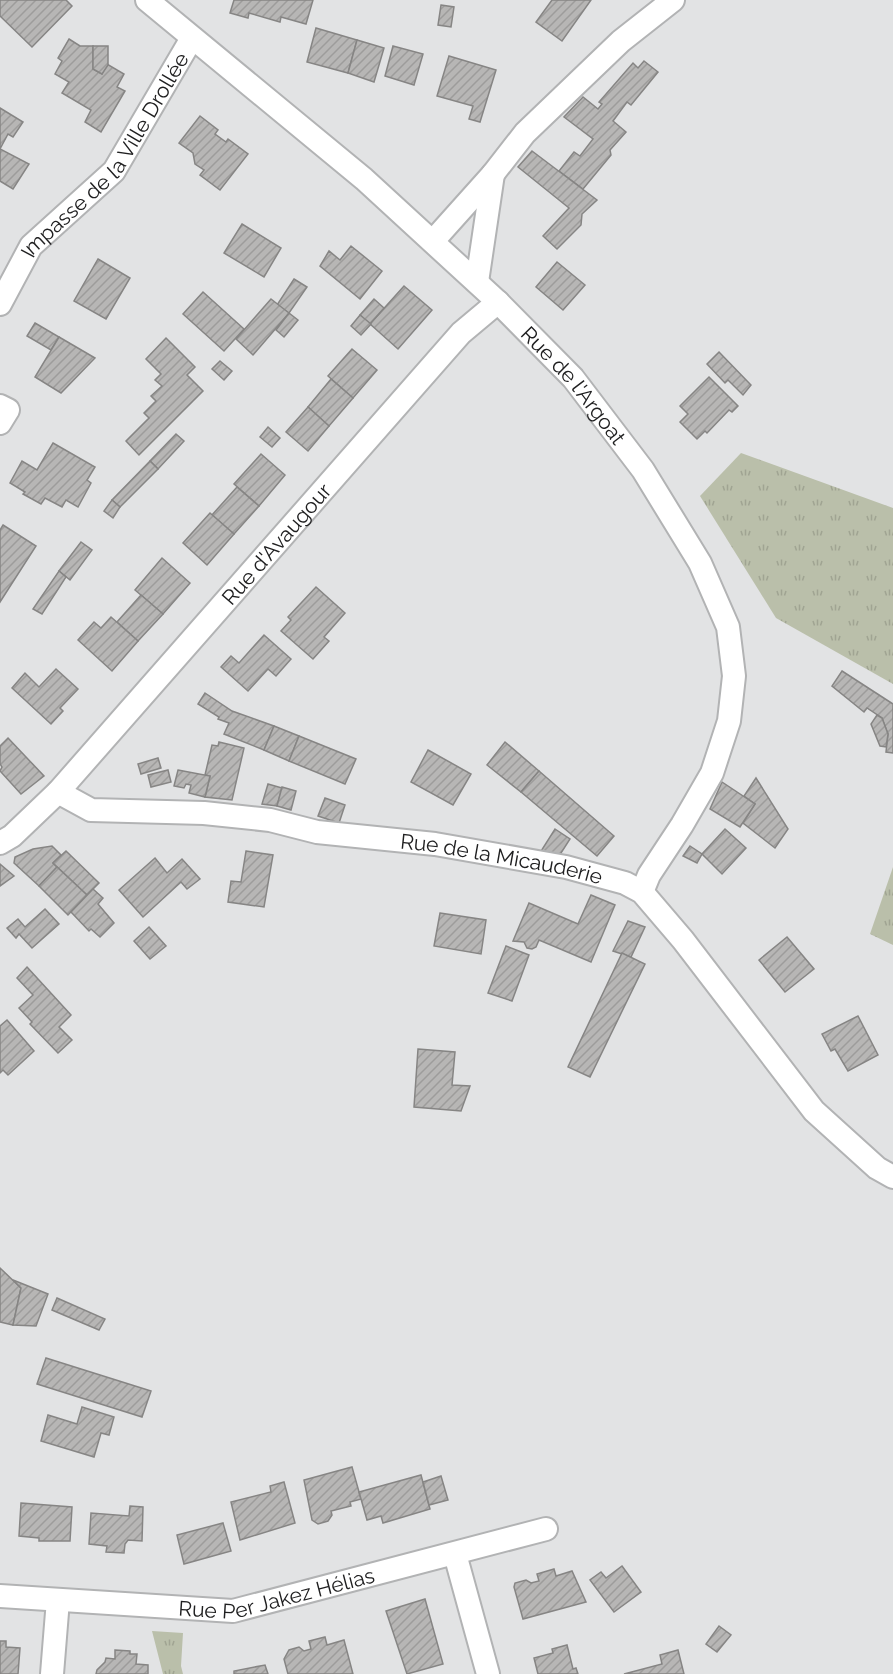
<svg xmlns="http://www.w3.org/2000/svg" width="893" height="1674" viewBox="0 0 893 1674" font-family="Raleway,sans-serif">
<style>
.grass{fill:url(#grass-tufts)}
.building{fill:url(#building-hatch);stroke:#868584;stroke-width:1.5}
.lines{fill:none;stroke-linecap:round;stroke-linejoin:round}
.street-casing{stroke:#b2b3b4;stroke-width:26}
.street{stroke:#fff;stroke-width:22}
.labels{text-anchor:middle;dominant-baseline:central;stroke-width:4.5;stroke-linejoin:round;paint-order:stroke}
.street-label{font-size:21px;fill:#202021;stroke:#e2e3e4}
</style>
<defs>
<pattern id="grass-tufts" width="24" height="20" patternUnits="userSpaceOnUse" patternTransform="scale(1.5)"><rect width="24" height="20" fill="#babfaa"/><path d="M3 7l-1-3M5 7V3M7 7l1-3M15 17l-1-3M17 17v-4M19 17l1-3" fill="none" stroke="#a0a492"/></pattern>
<pattern id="building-hatch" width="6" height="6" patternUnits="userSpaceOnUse" patternTransform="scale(1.5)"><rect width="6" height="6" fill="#b7b6b5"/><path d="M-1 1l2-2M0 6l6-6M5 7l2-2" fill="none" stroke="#9d9c9b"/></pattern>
</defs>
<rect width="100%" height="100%" fill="#e2e3e4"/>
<g class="grass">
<polygon points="741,453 893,508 893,684 776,618 700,496"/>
<polygon points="893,867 893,945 870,934"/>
<polygon points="152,1631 183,1633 181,1666 183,1674 163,1674"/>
</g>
<g class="building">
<polygon points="0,0 66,0 72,6 32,47 0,16"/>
<polygon points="234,0 313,0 306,24 281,17 280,22 249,13 248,18 230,13"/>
<polygon points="552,0 591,0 562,41 536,22"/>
<polygon points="441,5 454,7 451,27 438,25"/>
<polygon points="316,28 357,40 348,73 307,62"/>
<polygon points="69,39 80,46 93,46 93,69 102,74 107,64 124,74 117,87 125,91 101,132 85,122 91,110 62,93 69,82 55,74 62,61 58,58"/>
<polygon points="357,40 384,48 374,82 348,73"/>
<polygon points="93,46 108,46 108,65 102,74 93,69"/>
<polygon points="393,46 423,54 414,85 385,76"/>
<polygon points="449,56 496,70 480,122 469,119 473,106 437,96"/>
<polygon points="644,61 658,72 631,105 627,102 613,121 626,132 610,150 611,155 583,189 559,171 574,152 580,156 593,139 564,117 583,97 598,109 602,104 599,102 633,63 638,68"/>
<polygon points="0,108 23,122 13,137 8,134 0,149"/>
<polygon points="200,116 218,130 215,134 226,142 228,139 248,154 220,190 200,175 204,170 195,164 193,153 179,143"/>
<polygon points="0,149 29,164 13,189 0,181"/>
<polygon points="532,151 597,200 582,214 581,225 557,249 543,236 569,208 518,167"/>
<polygon points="242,224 281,248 264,277 224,253"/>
<polygon points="351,246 382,271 360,299 320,266 329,251 340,260"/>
<polygon points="98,259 130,278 106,319 74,301"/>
<polygon points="557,262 585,285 563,310 536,287"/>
<polygon points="294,279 307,287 289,313 277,305"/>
<polygon points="404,286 432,310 398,349 370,324"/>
<polygon points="203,292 244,329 224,351 183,314"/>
<polygon points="271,299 289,313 253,355 236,339"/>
<polygon points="374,299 384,308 370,324 360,315"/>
<polygon points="289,313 298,320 284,337 276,330"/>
<polygon points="360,315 371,324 361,335 351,326"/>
<polygon points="35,323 59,337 51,350 27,336"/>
<polygon points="59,337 95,358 61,393 35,377"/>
<polygon points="166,338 195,367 187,375 203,391 139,455 126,441 149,418 144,413 156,401 151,396 162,386 155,380 161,374 146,359"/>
<polygon points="352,349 377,370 353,398 328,376"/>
<polygon points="719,352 751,385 743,395 728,380 725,383 707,364"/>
<polygon points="220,361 232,371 224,380 212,369"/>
<polygon points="709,377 738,406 732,412 729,410 707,433 705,431 697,439 680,422 688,414 680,406"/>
<polygon points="331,379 353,398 329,426 308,407"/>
<polygon points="308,407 329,426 308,451 286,432"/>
<polygon points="268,427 280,438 272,447 260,437"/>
<polygon points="176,434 184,441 158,469 150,461"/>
<polygon points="53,443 95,467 87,480 91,483 78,507 66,500 62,507 45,498 41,504 23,494 25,492 10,483 22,461 37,470"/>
<polygon points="261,454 285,475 259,506 234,484"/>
<polygon points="150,461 158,469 120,507 112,500"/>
<polygon points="237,487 259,506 234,534 212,515"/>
<polygon points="112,500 120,507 113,518 104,511"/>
<polygon points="210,513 234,534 207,565 183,543"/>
<polygon points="3,525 36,546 0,602 0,530"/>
<polygon points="81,542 92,550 70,580 59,571"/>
<polygon points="162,558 190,583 163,614 135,590"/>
<polygon points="59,571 66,577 42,614 33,609"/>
<polygon points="316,587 345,613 324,637 329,641 313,659 281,631 291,620 288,617"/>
<polygon points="141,595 163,614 138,641 117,622"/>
<polygon points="111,617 138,641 112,671 78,640 94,622 101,628"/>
<polygon points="264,635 291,659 276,676 268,669 248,691 221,667 231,656 239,663"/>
<polygon points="56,669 78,689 60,708 63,711 51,724 12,688 25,673 39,687"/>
<polygon points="842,671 893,704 893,753 886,752 888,734 882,718 867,708 864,712 832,686"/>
<polygon points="205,693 232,711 274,726 264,750 224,734 229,723 218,719 219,717 198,704"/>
<polygon points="877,715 882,718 888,734 886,747 880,746 871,724"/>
<polygon points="274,726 299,736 289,761 264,750"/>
<polygon points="299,736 356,759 345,784 289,761"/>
<polygon points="8,738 44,776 21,794 0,771 2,767 0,764 0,746"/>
<polygon points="219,742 244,748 232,800 205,797 210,776 205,775 212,745 218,746"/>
<polygon points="505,742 539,771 521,792 487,765"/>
<polygon points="428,750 471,774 453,805 411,782"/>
<polygon points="158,758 161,768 141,774 138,764"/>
<polygon points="168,770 171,782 151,787 148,775"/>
<polygon points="178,770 210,776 205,797 189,793 191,785 186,784 184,788 174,786"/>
<polygon points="539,771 614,836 597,856 521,792"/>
<polygon points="756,778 788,829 775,848 743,823 755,804 744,796"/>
<polygon points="722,782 755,804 740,827 710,809"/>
<polygon points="268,784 282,788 277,806 262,804"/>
<polygon points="282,787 296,791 291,810 277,806"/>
<polygon points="325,798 345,805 339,823 318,816"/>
<polygon points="555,829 570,839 554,864 536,859"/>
<polygon points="725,829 746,848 722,874 702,854"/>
<polygon points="52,846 61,855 53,863 57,867 39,886 14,863 15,857 33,849"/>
<polygon points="690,846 702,854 697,863 683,856"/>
<polygon points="66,851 99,883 87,895 53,863"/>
<polygon points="246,851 273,855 264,907 228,902 231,881 241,882"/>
<polygon points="155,858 167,873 182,859 200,879 187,889 181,882 143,917 119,890"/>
<polygon points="0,864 14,876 0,886"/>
<polygon points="57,867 87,895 68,915 39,886"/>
<polygon points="93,889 103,898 98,904 114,923 100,937 91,929 89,931 71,912"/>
<polygon points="591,895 615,905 591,962 539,940 536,947 532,949 527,948 524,942 513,941 529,903 578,924"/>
<polygon points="45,909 59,924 32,948 19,934 16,938 7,928 18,919 25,927"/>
<polygon points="440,913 486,920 481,954 434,946"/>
<polygon points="628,921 645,927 631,957 613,951"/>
<polygon points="149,927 166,946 150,959 134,941"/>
<polygon points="787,937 814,969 785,992 759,960"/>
<polygon points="506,946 529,955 512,1001 488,993"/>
<polygon points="622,953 645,964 590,1077 568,1067"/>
<polygon points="27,967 71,1015 59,1027 72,1040 58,1053 30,1024 32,1022 19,1008 33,995 17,978"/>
<polygon points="858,1016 878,1055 848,1071 835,1049 831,1051 822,1034"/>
<polygon points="7,1020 34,1051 8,1075 3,1070 0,1073 0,1026"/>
<polygon points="418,1049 455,1052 452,1085 470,1086 461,1111 414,1107"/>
<polygon points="0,1268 21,1288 13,1325 0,1322"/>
<polygon points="13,1280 48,1294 36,1326 13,1325 21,1288"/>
<polygon points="57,1298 105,1319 99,1330 52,1310"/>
<polygon points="46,1358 151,1391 142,1417 37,1384"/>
<polygon points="82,1407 114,1417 109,1435 101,1433 94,1457 41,1441 48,1415 77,1424"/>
<polygon points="352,1467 361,1499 350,1502 351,1506 331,1511 332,1515 328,1521 318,1524 312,1520 304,1480"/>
<polygon points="421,1475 430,1509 383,1523 381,1516 367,1520 359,1492"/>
<polygon points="441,1476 448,1500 429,1505 423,1482"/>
<polygon points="284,1482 295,1523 240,1540 231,1502 271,1492 270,1486"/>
<polygon points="21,1503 72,1507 70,1541 39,1541 39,1538 19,1536"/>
<polygon points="130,1506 143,1507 142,1541 128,1540 125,1544 124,1553 106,1552 107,1546 89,1544 91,1513 129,1516"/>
<polygon points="223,1523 231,1551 184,1564 177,1535"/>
<polygon points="622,1566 641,1592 614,1612 590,1580 601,1572 606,1578"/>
<polygon points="554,1569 556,1576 572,1571 586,1602 523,1619 514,1587 515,1583 526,1580 531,1583 539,1581 537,1574"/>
<polygon points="425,1599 443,1664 407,1674 386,1611"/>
<polygon points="719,1626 731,1635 717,1652 706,1644"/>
<polygon points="325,1637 327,1645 344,1640 353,1674 288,1674 284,1659 289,1650 299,1647 304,1651 311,1649 309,1641"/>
<polygon points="0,1641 6,1641 6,1647 20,1648 18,1674 0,1674"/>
<polygon points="567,1645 573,1669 576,1668 578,1674 538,1674 534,1658 553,1653 552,1649"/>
<polygon points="115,1650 130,1651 130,1654 137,1654 136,1664 148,1665 148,1674 96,1674 97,1670 105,1662 106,1658 115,1659"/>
<polygon points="678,1650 684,1674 624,1674 662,1664 660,1655"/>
<polygon points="265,1665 268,1674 234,1674 234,1671"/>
</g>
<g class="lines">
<g class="street-casing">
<g id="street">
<path id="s1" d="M147,0L364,179L498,302L573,378L643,470L700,563L728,627L734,676L729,721L712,773L682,825L649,875L642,892"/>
<polyline points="433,241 493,174 525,133 621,41 673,0"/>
<polyline points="477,282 493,174"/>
<path id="s2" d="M0,304L31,246L114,171L192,38"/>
<polyline points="0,406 8,410 0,423"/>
<path id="s3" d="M58,792L91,810L204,813L270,820L317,832L435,844L566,867L625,883L642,892L683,940L814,1111L877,1168L893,1177"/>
<path id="s4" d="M0,843L12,836L58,792L461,333L498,302"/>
<polyline points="455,1554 488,1674"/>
<path id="s5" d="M0,1596L233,1611L546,1529"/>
<polyline points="52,1674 58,1600"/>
</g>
</g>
<use href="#street" class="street"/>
</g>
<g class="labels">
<g class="street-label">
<text stroke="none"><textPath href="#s2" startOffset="184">Impasse de la Ville Drollée</textPath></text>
<text stroke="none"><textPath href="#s1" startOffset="576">Rue de l'Argoat</textPath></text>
<text stroke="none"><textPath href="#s4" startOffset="408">Rue d'Avaugour</textPath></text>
<text stroke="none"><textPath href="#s3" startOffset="452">Rue de la Micauderie</textPath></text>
<text stroke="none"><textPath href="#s5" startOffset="279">Rue Per Jakez Hélias</textPath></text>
</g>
</g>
</svg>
